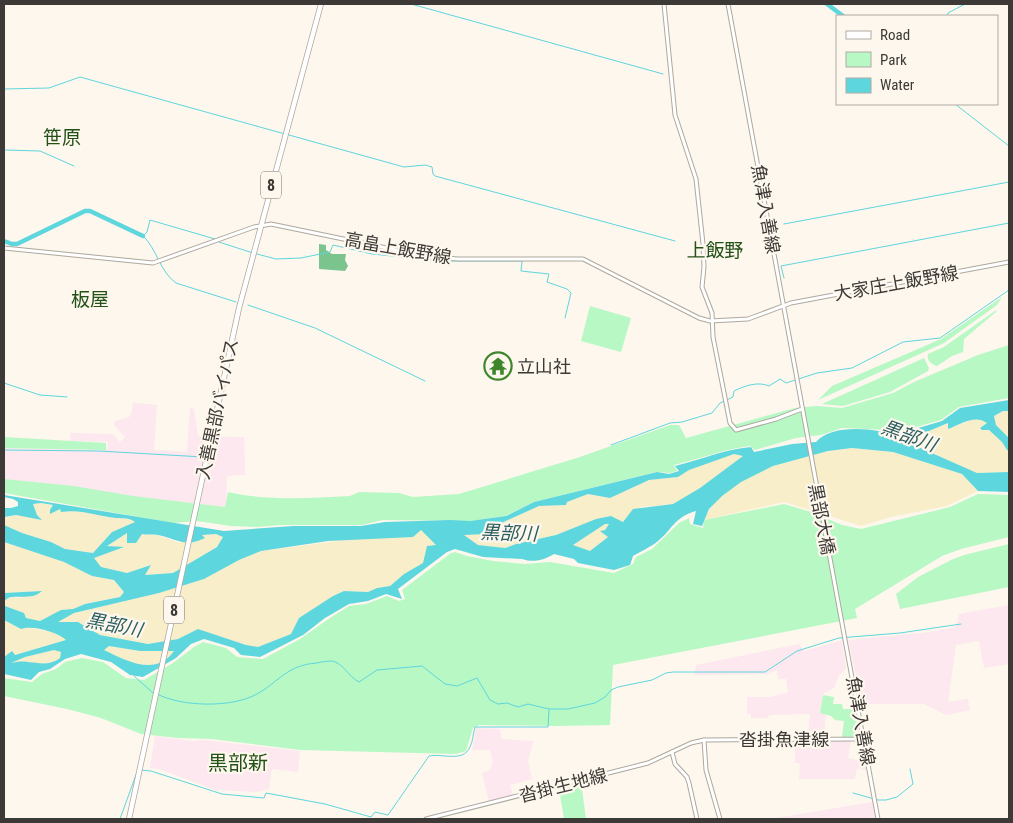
<svg xmlns="http://www.w3.org/2000/svg" width="1013" height="823" viewBox="0 0 1013 823" font-family="'Roboto Condensed','Noto Sans JP',sans-serif">
<style>
.industrial{fill:#fce8ee}
.green{fill:#b7f8c5}
.forest{fill:#7cc48d}
.sand{fill:#f8eec9}
.water{fill:#5ed6dd;fill-rule:evenodd}
.lines{fill:none;stroke-linecap:round;stroke-linejoin:round}
.stream{stroke:#5ed6dd;stroke-width:1}
.river{stroke:#5ed6dd;stroke-width:4.5}
.major-casing{stroke:#aea89f;stroke-width:5}
.highway-casing{stroke:#aea89f;stroke-width:6}
.major{stroke:#fff;stroke-width:3}
.highway{stroke:#fff;stroke-width:4.5}
.labels{text-anchor:middle;dominant-baseline:central;stroke-width:4.5;stroke-linejoin:round;paint-order:stroke}
.shield{fill:#fdf7ed;stroke:#76726d;stroke-width:1}
.shield-label{font-size:16px;font-weight:bold;fill:#3c3936}
.street-label{font-size:18px;fill:#3c3936;stroke:#fdf7ed}
.poi-label{font-size:18px;fill:#3c3936;stroke:#fdf7ed;text-anchor:start}
.neighbourhood-label{font-size:19px;fill:#245118;stroke:#fdf7ed}
.water-label{font-size:19px;font-style:italic;fill:#2b5e61;stroke:#fdf7ed}
.quarter-label{font-size:20px;fill:#245118;stroke:#fdf7ed}
</style>
<rect width="100%" height="100%" fill="#fdf7ed"/>
<g class="industrial">
<polygon points="133,403 157,405 154,450 187,452 190,407 194,409 198,436 244,437 245,475 227,476 226,507 145,498 61,485 4,479 4,448 107,450 108,442 71,441 70,433 112,434 120,442 125,437 114,425 115,421 129,417 132,412"/>
<polygon points="1009,605 1009,664 984,668 979,641 956,645 948,702 968,699 970,710 946,715 924,704 862,704 848,640 929,632 956,627 959,614"/>
<polygon points="842,640 846,668 839,675 834,688 823,694 820,712 826,714 824,736 808,737 810,714 769,715 768,718 751,718 751,714 747,714 747,697 771,697 788,692 786,679 779,679 777,674 777,670 766,674 694,675 696,665 799,644 804,651"/>
<polygon points="476,728 500,729 502,739 533,741 528,761 532,779 510,785 513,795 489,802 482,773 490,770 493,761 490,750 472,750"/>
<polygon points="155,736 192,741 204,740 300,751 298,772 272,769 269,789 257,792 215,790 159,769 150,768"/>
<polygon points="795,741 851,741 848,758 865,762 867,771 857,768 855,779 799,779 800,765 799,763 795,763"/>
<polygon points="872,802 875,819 770,819"/>
</g>
<g class="green">
<polygon points="1002,297 997,305 944,343 818,400 832,386 941,339"/>
<polygon points="590,306 631,318 621,352 581,341"/>
<path d="M995,311H997L964,339L963,352L952,356L937,366C932,365 926,360 928,354L944,347Z"/>
<path d="M1009,345V398L959,407L941,420L916,427L900,434L889,430L842,428L821,435L796,438L755,450L750,446C724,449 699,459 674,465L677,471L670,473L656,472L534,502L505,516L471,521L383,520L362,525H281L257,527L231,526L197,521L173,523L4,493V479L74,486L133,496L225,507L228,492C265,501 311,498 350,496L359,492L399,493L413,497L459,494L580,457L670,425H679L686,438L795,408L817,406L842,408L893,393L914,382L978,355Z"/>
<polygon points="924,358 929,368 928,371 890,392 843,406 822,404"/>
<polygon points="4,437 106,443 106,450 4,448"/>
<polygon points="978,494 1009,495 1009,537 961,549 942,556 855,609 857,618 613,665 610,725 558,726 479,725 473,728 466,751 456,754 300,750 212,739 178,738 141,734 101,718 67,709 4,696 4,678 32,682 42,674 56,669 65,662 82,658 103,662 126,678 144,680 173,663 194,647 203,642 226,648 237,657 263,659 300,639 327,620 349,606 366,604 387,596 399,601 405,599 402,590 451,553 455,552 467,556 493,561 525,564 550,562 614,573 633,564 636,557 652,549 679,523 689,518 690,524 703,528 704,520 784,504 811,512 842,525 861,529 950,507"/>
<polygon points="1009,544 1009,587 900,609 896,594 918,577 951,560 964,555"/>
<polygon points="823,695 834,697 833,704 842,704 843,709 854,709 859,735 854,737 842,737 844,721 835,720 831,716 820,713"/>
<polygon points="581,782 586,819 564,819 559,788"/>
</g>
<polygon class="forest" points="319,244 326,245 326,250 332,254 346,254 345,260 348,266 345,271 319,269"/>
<g class="sand">
<polygon points="1003,411 1009,411 1009,438 996,425 994,416"/>
<polygon points="973,419 982,420 988,423 980,428 982,430 989,430 1002,442 1007,450 1009,451 1009,472 977,473 907,442 917,436 949,423 948,429"/>
<path d="M852,448L893,452L962,474L978,491L947,506L891,517L861,526L784,502L704,520C724,473 806,453 852,448Z"/>
<polygon points="734,454 744,456 700,488 673,504 641,507 623,522 611,516 596,519 556,535 516,544 505,548 478,545 463,534 486,534 497,525 539,506 566,505 567,502 588,494 610,498 649,480 678,477 688,470"/>
<path d="M41,503C48,505 58,505 61,512C82,509 97,516 116,518C124,519 129,517 136,522L112,532L93,553L65,549L51,542L22,533L4,525V517L16,515L41,519L37,515L33,504Z"/>
<polygon points="605,524 610,524 605,530 609,536 590,551 573,545"/>
<polygon points="421,530 437,546 423,563 404,574 390,586 377,588 368,592 344,591 299,618 291,634 258,647 246,645 198,629 178,639 149,644 100,635 78,622 57,622 74,613 159,593 204,579 239,560 261,551"/>
<polygon points="127,533 127,542 136,543 141,534 157,535 180,543 201,535 216,534 223,537 217,547 173,573 144,575 150,565 127,573 100,567 93,558 122,548 106,547"/>
<polygon points="4,542 64,562 92,576 114,580 124,592 120,597 85,604 73,609 61,610 40,621 26,618 24,613 5,606 4,600 13,597 19,598 41,591 4,593"/>
<polygon points="4,620 21,629 26,627 58,633 67,640 15,655 12,652 4,657"/>
<path d="M109,646L140,651H175C156,677 127,662 104,650Z"/>
<path d="M54,650L61,651L60,658C46,668 24,663 8,664L25,657Z"/>
</g>
<path class="water" d="M1009,400V411H1003L994,416L996,425L1009,438V451L1007,450L1002,442L989,430H982L980,428L987,423C975,414 961,424 948,429V423L917,436L907,442L977,473L1009,472V492L978,491L962,474L893,452L852,448L828,451L773,466L741,482L722,496L709,509L702,526L693,524L696,511C673,518 673,529 658,541C651,547 641,551 633,556L630,565L614,570L578,563L574,559L554,554C544,560 534,563 522,559L483,557L455,549L447,552L398,589L402,599L386,594L368,601L349,604L325,618L303,635L260,657L241,655L234,648L204,639L191,644L176,658L143,677L130,675L111,662L81,654L65,659L50,669L39,672L31,680L4,674V657L12,651L15,655L66,640C57,632 33,625 21,629L4,620V593L42,591C33,599 23,596 12,597C9,597 7,599 4,601L5,606L24,613L26,618L40,621L61,610L73,609L85,604L120,597L124,592L114,580L92,576L64,562L4,542V525L22,533L51,542L65,549L93,553L112,532L135,522C129,517 123,519 116,518C97,516 81,509 61,512L60,509L50,514V510L53,505L41,503L33,504L37,515L42,520L16,515L4,517V508H11L18,506V502L13,499L4,497V495L224,531L293,526H361L385,522L451,520L470,521L506,516L534,502L657,472L669,474L679,471L675,466C700,460 725,449 751,447L754,452L792,444L816,442C832,423 878,428 899,437L915,429L942,421L960,408ZM734,454L743,456L700,488L673,504L633,509L623,522L611,516L596,519L556,535L516,544L505,548L478,545L464,535L486,534L497,525L539,506L566,505L567,502L588,494L610,498L649,480L678,477L689,470ZM605,524H609L605,530L600,531L608,537L590,551L573,545ZM421,530L436,545L427,546L423,563L404,574L390,586L377,588L368,592L344,591L333,596L299,618L291,634L258,647L246,645L198,629L178,639L148,644L100,635L78,622H58L74,613L159,593L204,579L239,560L261,551L328,541L413,537ZM127,533V543H136L142,534C147,535 153,534 158,535C177,539 185,548 205,538L202,535L216,534L223,537L217,547L173,573L145,575L151,565L127,573L101,567L94,558L124,547L107,546ZM109,646L140,651H174C156,677 127,661 104,650ZM54,650L61,652L60,658C49,666 40,663 28,662C22,661 16,662 11,663L25,657Z"/>
<g class="lines">
<g class="stream">
<polyline points="411,4 663,74"/>
<polyline points="947,16 948,13 965,4"/>
<polyline points="4,89 49,88 80,77 285,134"/>
<polyline points="955,104 1009,146"/>
<polyline points="289,135 404,167 425,165 432,167 433,174 435,176 675,241"/>
<polyline points="4,150 40,151 74,166"/>
<polyline points="784,224 1009,182"/>
<path d="M215,239L150,220L147,232L143,236C157,249 160,272 176,283L236,302"/>
<polyline points="219,242 253,253"/>
<polyline points="257,254 276,259 301,258 330,252 333,245 372,254 442,261 522,261 521,271 549,274 547,282 567,289 571,293 565,318"/>
<polyline points="784,278 781,266 1009,223"/>
<polyline points="248,305 315,328 425,381"/>
<polyline points="4,383 40,395 67,397"/>
<path d="M611,445L670,423L682,422L712,413L720,403L733,397L734,391C744,386 758,381 769,386L780,379L786,383L817,373L852,368L903,342L940,338L1009,290"/>
<polyline points="4,450 99,451 203,457"/>
<polyline points="134,676 153,693"/>
<path d="M157,694C182,707 232,708 257,694C280,681 287,665 317,663C321,662 327,661 332,661C343,663 349,677 359,682L377,670L422,666L445,684L457,686L477,678L490,700L498,704L507,703L518,707L528,704L549,709H568L595,703L605,697L611,690L618,687L652,680L666,673L673,672H765L797,651L839,638L900,633L961,624"/>
<path d="M140,770L151,771L222,794L264,798L266,793L325,804L371,817L375,812L388,815L429,756C442,753 463,763 470,747C473,741 473,734 475,727H548L549,710"/>
<polyline points="853,793 878,800 886,800 897,797 913,784 910,769"/>
<polyline points="120,819 137,772"/>
</g>
<g class="river">
<polyline points="827,4 843,16"/>
<polyline points="4,241 12,244 17,244 85,211 90,211 143,236"/>
</g>
<g class="major-casing">
<g id="major">
<polyline points="664,4 675,115 696,179 703,244 704,267 702,287 712,313 713,337 730,423 736,430 776,419 802,409"/>
<polyline points="728,4 878,819"/>
<polyline points="4,248 153,263 254,227 271,224 430,257 459,259 583,259 699,318 710,321 748,319 791,303 1009,262"/>
<polyline points="704,740 706,770 720,819"/>
<polyline points="672,752 675,764 687,777 689,783 697,819"/>
<polyline points="426,819 648,763 691,743 704,740 856,739 864,738"/>
</g>
</g>
<g class="highway-casing">
<polyline id="highway" points="129,819 239,308 321,4"/>
</g>
<use href="#major" class="major"/>
<use href="#highway" class="highway"/>
</g>
<defs>
<g id="temple-ring" transform="scale(1.4375)"><circle r="9.5" fill="#fdf7ed" stroke="#3f852b" stroke-width="1.5"/><path d="M0-6L5-2H3V0L6.5 2.5H4V6H1.5V3h-3V6H-4V2.5H-6.5L-3 0V-2H-5Z" fill="#3f852b"/></g>
</defs>
<g fill-rule="evenodd">
<use href="#temple-ring" x="498" y="366"/>
</g>
<g class="labels">
<g class="shield">
<rect x="261" y="171.5" width="20" height="27" rx="4"/>
<rect x="164" y="596.5" width="20" height="27" rx="4"/>
</g>
<g class="shield-label">
<text x="271" y="185">8</text>
<text x="174" y="610">8</text>
</g>
<g class="street-label">
<text transform="translate(766 209) rotate(80)">魚津入善線</text>
<text transform="translate(398 248) rotate(10)">高畠上飯野線</text>
<text transform="translate(896 283) rotate(-10)">大家庄上飯野線</text>
<text transform="translate(217 409) rotate(-78)">入善黒部バイパス</text>
<text transform="translate(822 519) rotate(79)">黒部大橋</text>
<text transform="translate(861 721) rotate(80)">魚津入善線</text>
<text x="784" y="739">沓掛魚津線</text>
<text transform="translate(563 785) rotate(-14)">沓掛生地線</text>
</g>
<g class="poi-label">
<text x="517" y="366">立山社</text>
</g>
<g class="neighbourhood-label">
<text x="62" y="137">笹原</text>
<text x="715" y="250">上飯野</text>
<text x="90" y="299">板屋</text>
</g>
<g class="water-label">
<text transform="translate(909 436) rotate(20)">黒部川</text>
<text transform="translate(509 533) rotate(2)">黒部川</text>
<text transform="translate(114 625) rotate(11)">黒部川</text>
</g>
<g class="quarter-label">
<text x="238" y="763">黒部新</text>
</g>
</g>
<rect width="1013" height="823" fill="none" stroke="#3c3936" stroke-width="10"/>
<rect x="836" y="15" width="162" height="90" fill="#fdf7ed" stroke="#b0aba4"/>
<rect x="846" y="31" width="25" height="8" fill="#ffffff" stroke="#b0aba4"/>
<text x="880" y="40" font-size="15" fill="#3c3936">Road</text>
<rect x="846" y="52" width="25" height="15" fill="#b7f8c5" stroke="#b0aba4"/>
<text x="880" y="65" font-size="15" fill="#3c3936">Park</text>
<rect x="846" y="78" width="25" height="15" fill="#5ed6dd" stroke="#b0aba4"/>
<text x="880" y="90" font-size="15" fill="#3c3936">Water</text>
</svg>
